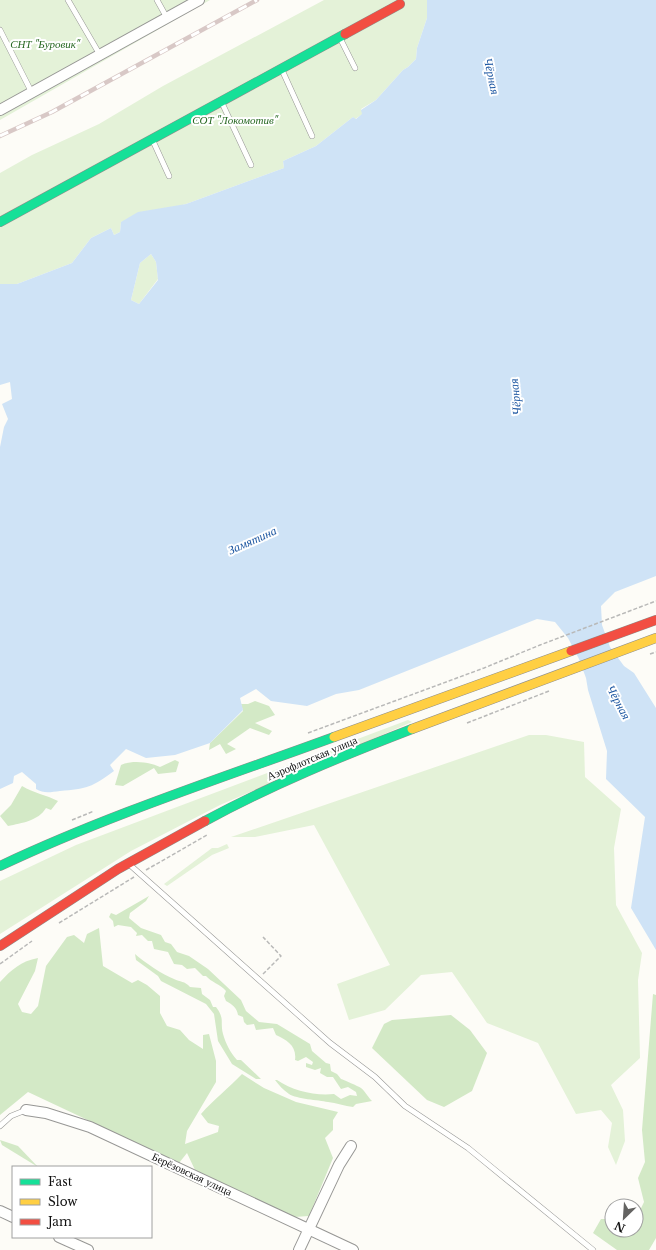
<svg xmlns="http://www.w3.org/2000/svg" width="656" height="1250" viewBox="0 0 656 1250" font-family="'Libre Baskerville',serif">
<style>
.green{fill:#e4f2d8}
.forest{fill:#d3e9c6}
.water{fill:#cfe3f6;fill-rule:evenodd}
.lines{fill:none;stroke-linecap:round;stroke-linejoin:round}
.lane-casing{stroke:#979795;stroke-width:6}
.street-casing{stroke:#979795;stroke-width:12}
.fast-casing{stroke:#8e8d8b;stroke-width:10}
.slow-casing{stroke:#8e8d8b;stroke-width:10}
.jam-casing{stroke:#8e8d8b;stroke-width:10}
.path{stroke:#b9b9b8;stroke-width:1.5;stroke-dasharray:4 2;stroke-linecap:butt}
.lane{stroke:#fffffe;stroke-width:5}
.street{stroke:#fffffe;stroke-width:10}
.fast{stroke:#16e098;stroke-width:9}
.slow{stroke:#ffcf43;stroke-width:9}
.jam{stroke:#f24e42;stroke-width:9}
.rail-casing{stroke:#d8c8c6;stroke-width:4.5}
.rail{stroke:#fff;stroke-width:3;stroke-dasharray:9;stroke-linecap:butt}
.labels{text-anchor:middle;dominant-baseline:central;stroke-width:4;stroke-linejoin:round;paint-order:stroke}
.park-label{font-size:11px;font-style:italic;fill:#276822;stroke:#fff}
.street-label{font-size:11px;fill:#111;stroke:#fff}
.water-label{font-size:12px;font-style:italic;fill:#1c56a1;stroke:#fff}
</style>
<rect width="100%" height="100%" fill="#fdfcf7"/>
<g class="green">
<polygon points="0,0 210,0 0,120"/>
<polygon points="324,0 427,0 427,18 417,48 416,59 408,67 403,70 376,100 361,109 363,114 355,119 353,117 316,146 283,161 284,168 186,204 121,222 120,232 114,235 111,228 91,238 72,263 17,284 0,284 0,173 32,155 99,124 163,86"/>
<polygon points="151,254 156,262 158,279 139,304 131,300 140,263"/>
<polygon points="408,720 412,722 220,805 131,851 0,934 0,881 76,845"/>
<polygon points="529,735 546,735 584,742 585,777 621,809 614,848 616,905 642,953 638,980 640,1058 611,1085 623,1110 625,1141 616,1165 608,1147 612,1123 601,1110 576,1114 538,1043 487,1023 452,972 421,975 385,1010 349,1020 337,984 390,965 314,825 255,837 231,837"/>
<polygon points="227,844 229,848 212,855 167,886 164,884 212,848 218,848"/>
</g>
<g class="forest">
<polygon points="255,701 269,706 275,715 255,723 272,731 269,735 250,728 227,744 236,749 226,754 220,744 209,750 210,743 243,711 241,704 248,704"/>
<path d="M175,760L179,762L176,772L158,774L154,768L123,786L115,785L121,765C133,760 148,762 160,767Z"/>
<path d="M22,786C34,793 46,795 58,801L51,810L46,808C38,821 22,823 8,826L0,816L11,805Z"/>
<path d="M149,896L146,901L130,913L129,918L141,928L161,935L165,942L171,944L177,952L189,956L208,969L241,1000L246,1011L259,1022L277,1024L310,1044L312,1051L326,1063L330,1064L331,1071L337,1074L341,1079C344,1080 358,1086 361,1088C365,1091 368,1097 372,1101L356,1104L353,1107C345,1106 336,1103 328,1102C318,1100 297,1099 289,1094C283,1090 279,1085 275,1080H277C293,1091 315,1096 334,1094L341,1099L350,1095L357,1096L356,1092L348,1087L341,1089L333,1077H327L320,1073L321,1068L315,1070L306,1067V1063L312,1065L313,1062L306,1057L298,1061L295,1060C297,1046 287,1040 276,1035L273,1028L256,1030L254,1024L247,1025L244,1022L243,1017L238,1015C237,1008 232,1004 226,1001L224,996L226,991C220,984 211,982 206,976H203L195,968L187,969L182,965L174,964L168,952L154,949L152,941H148L142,935L136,936L137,933L131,927L118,925L114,927L113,921L109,917L111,913L116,915Z"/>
<path d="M99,928L103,966L132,983L138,980L147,985L160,996V1013L167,1026L180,1030L189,1040L203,1049V1035L209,1034L216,1061V1082L187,1131L185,1144L218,1132L219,1126L208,1123L201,1114C214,1099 229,1088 242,1074L264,1088L296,1102L338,1112L333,1120V1130L325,1138L333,1158L309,1216L294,1217L195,1170L187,1153L179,1163L28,1092L0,1115V982C11,970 21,961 38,958L35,971L18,1004L22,1012L31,1014L38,1006L46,966L67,937L74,935L84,943L87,934Z"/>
<path d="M135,954C144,962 163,975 174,979C180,982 185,981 190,987L201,988L202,994L210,1000L213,1007H216C225,1019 220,1021 223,1034C226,1044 230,1052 237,1060H241L261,1079H256L232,1064L218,1041L214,1014L206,1004L161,981L158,976L136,960Z"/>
<polygon points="653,994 656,995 656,1238 649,1250 617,1250 593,1233 601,1219 612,1219 612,1230 636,1230 636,1219 644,1202 638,1178 645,1162 642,1130"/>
<polygon points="451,1015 470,1030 487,1053 472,1091 444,1107 427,1100 372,1048 384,1024 392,1020"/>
<polygon points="0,1140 18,1146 38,1167 2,1145"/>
</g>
<path class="water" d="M427,0H656V576L615,592L601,606L602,625L610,647L624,666L634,673L656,708V950L631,908L645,817L606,779L607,751L588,690L586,678L579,659L568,638L555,622L537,619L359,690L336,694L307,706L271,701L256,689L240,698L243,710L210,743L175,755L146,758L126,749L110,765L114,771C93,787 86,789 60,791C51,792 44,794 36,789V784L22,772L14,776L13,783L0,789V447L4,427L8,419L2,404L12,399L10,382L0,385V284H17L72,263L91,238L111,228L114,235L120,232L121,222L138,212L186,204L284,168L283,161L316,146L353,117L356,119L362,114L361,110L376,100L403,70L408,67L416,59L417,48L427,18ZM151,254L156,262L158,280L139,304L131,300L140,263Z"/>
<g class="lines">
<g class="lane-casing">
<g id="lane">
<polyline points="68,0 100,55"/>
<polyline points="157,0 167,18"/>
<polyline points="0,30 32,93"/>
<polyline points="340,38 355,68"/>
<polyline points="282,70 312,136"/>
<polyline points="222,103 251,165"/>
<polyline points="153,141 169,176"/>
<polyline points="130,865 330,1043 375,1077 405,1106 468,1148 593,1250"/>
<polyline points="0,1126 11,1116 26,1110"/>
</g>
</g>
<g class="street-casing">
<g id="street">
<polyline points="0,110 199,0"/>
<polyline points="26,1110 46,1113 90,1127 353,1250"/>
<polyline points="0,1211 13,1217"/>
<polyline points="59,1237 88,1250"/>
<polyline points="299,1250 339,1165 351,1146"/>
</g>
</g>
<g class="fast-casing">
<g id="fast">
<polyline points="0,222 345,34"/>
<path d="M205,821C271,785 342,756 412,729"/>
<path d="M0,866C108,815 222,778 334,737"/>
</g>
</g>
<g class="slow-casing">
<g id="slow">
<polyline points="412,729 656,638"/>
<polyline points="334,737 571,651"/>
</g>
</g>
<g class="jam-casing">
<g id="jam">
<polyline points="345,34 400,4"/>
<polyline points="571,651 656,620"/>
<polyline points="0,946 118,869 205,821"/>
</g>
</g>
<g class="path">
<polyline points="650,654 656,652"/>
<polyline points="467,723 549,691"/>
<polyline points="308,733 484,668 540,645 656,601"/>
<polyline points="72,820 94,811"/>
<polyline points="146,870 207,835"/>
<polyline points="59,923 134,877"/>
<polyline points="0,964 32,941"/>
<polyline points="263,974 281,956 263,937"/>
</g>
<use href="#lane" class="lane"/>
<use href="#street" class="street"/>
<use href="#fast" class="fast"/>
<use href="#slow" class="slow"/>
<use href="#jam" class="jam"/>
<g class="rail-casing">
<polyline id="rail" points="0,136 52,112 257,0"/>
</g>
<use href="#rail" class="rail"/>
</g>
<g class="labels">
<g class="park-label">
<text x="45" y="44">СНТ "Буровик"</text>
<text x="235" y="120">СОТ "Локомотив"</text>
</g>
<g class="street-label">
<text transform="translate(312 758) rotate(-23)">Аэрофлотская улица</text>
<text transform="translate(192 1174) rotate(25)">Берёзовская улица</text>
</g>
<g class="water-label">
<text transform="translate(492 76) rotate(78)">Чёрная</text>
<text transform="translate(515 397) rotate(-95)">Чёрная</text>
<text transform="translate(252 540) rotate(-24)">Замятина</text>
<text transform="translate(619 702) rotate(62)">Чёрная</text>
</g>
</g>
<rect x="12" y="1166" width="140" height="72" fill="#ffffff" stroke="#a0a0a0"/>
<rect x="20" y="1179" width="20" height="6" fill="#16e098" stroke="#a0a0a0"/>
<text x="48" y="1186" font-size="12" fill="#111111">Fast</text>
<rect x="20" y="1199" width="20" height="6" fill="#ffcf43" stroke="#a0a0a0"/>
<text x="48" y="1206" font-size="12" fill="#111111">Slow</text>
<rect x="20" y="1219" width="20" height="6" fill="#f24e42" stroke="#a0a0a0"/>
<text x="48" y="1226" font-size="12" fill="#111111">Jam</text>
<g transform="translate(624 1218) rotate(205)"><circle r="19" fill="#ffffff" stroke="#a0a0a0"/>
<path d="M0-3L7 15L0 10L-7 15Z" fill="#646362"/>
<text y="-6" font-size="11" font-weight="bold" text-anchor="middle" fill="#111111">N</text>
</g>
</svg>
